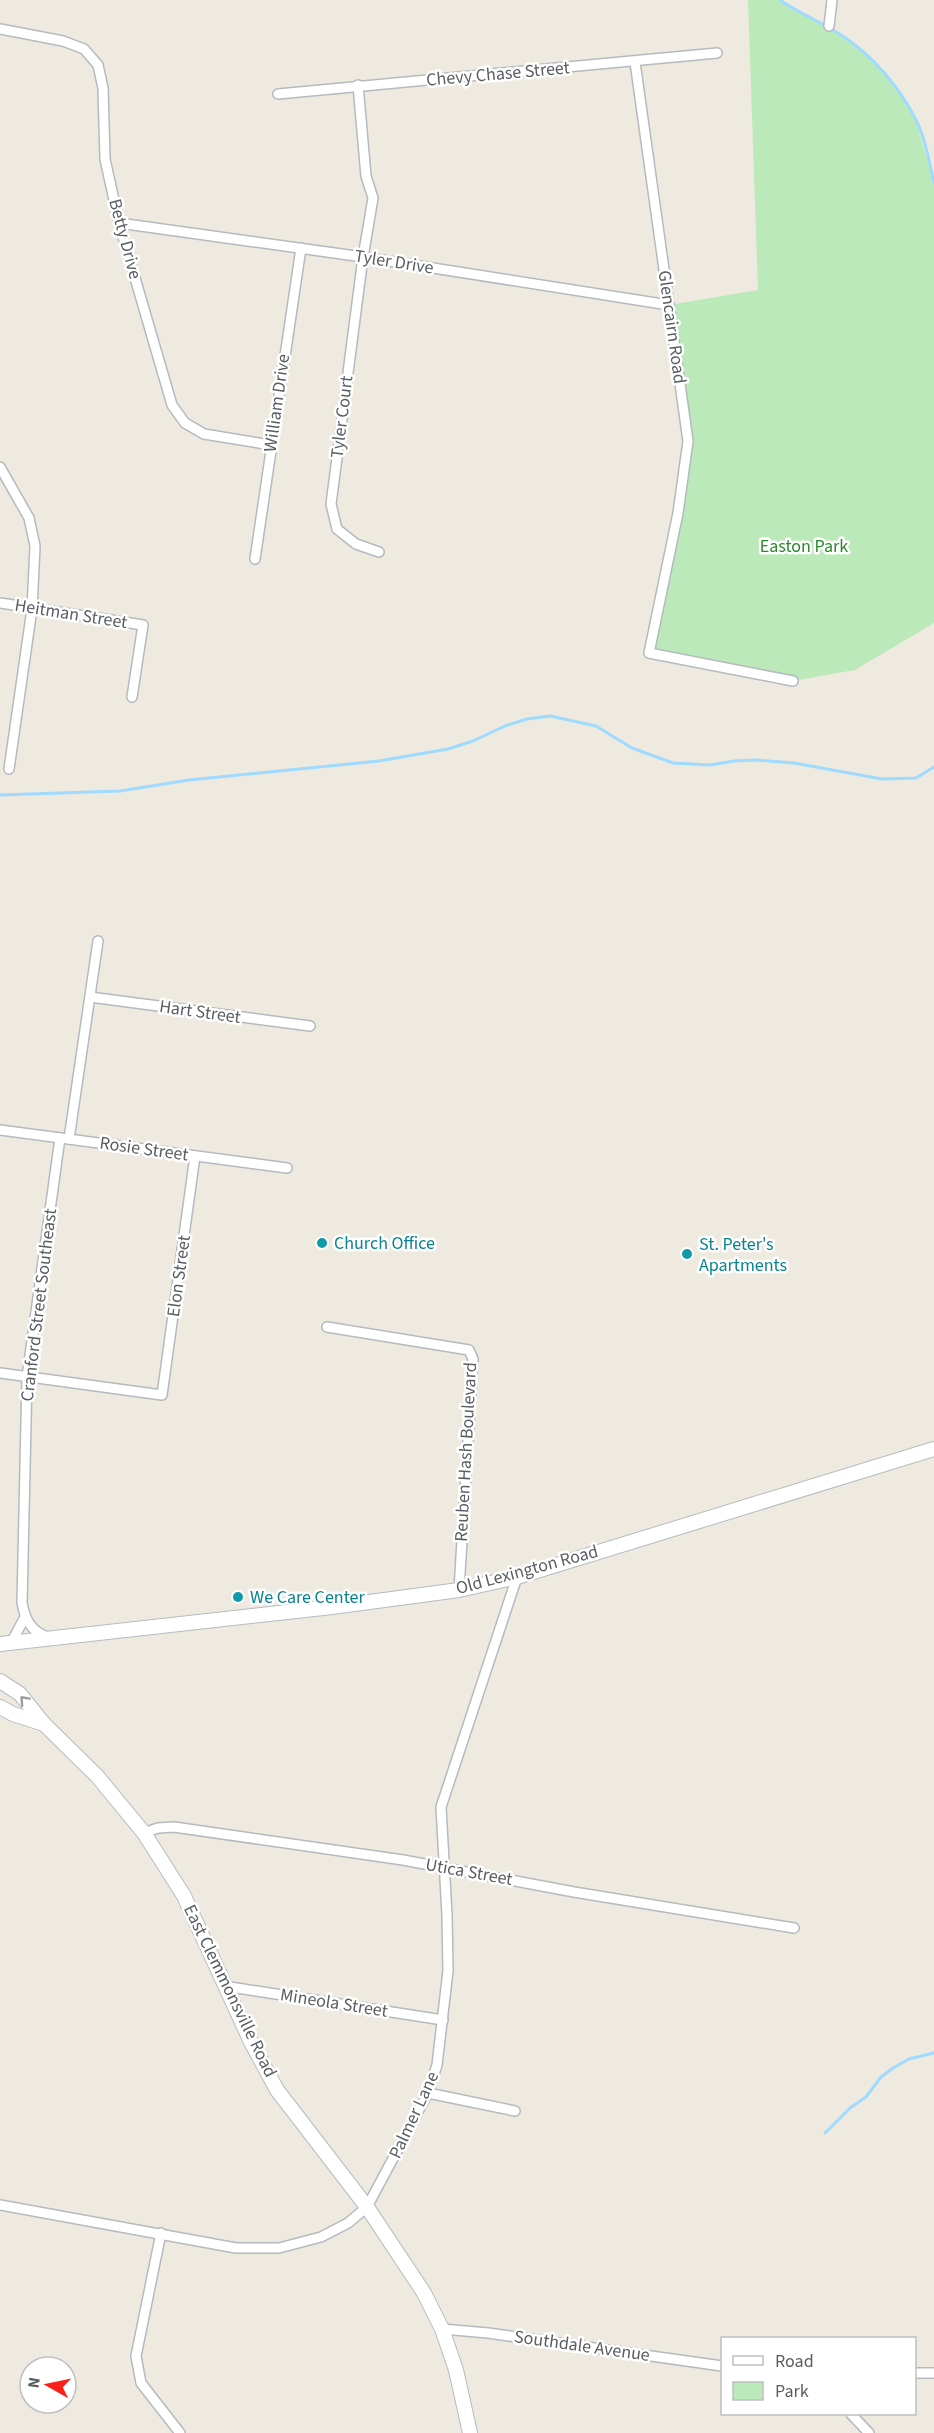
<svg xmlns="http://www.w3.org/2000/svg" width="934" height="2433" viewBox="0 0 934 2433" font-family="'Source Sans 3',sans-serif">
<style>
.green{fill:#bbe9b9}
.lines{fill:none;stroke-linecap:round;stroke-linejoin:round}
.stream{stroke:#9fdaff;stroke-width:3}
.street-casing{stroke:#b6b9bf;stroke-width:12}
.secondary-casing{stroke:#b6bbc1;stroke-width:16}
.street{stroke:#fff;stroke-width:9}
.secondary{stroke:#fff;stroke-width:14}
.oneway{stroke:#9b9ea1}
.culture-dot{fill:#0f9aa8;stroke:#fff;stroke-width:2}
.labels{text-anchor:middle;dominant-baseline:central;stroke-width:5;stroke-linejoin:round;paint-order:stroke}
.street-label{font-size:18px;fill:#595e63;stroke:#fff}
.park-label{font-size:18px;fill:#2c882c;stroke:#fff}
.culture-label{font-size:18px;fill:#0d838f;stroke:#fff;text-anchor:start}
</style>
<rect width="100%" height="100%" fill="#eeeae0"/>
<polygon class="green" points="748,0 780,0 798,12 829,26 874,62 901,95 916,121 934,183 934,623 855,670 793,681 649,653 688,441 669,305 758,290"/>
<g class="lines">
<g class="stream">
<path d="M780,0C800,14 824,23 844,37C874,57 900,88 916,120C926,140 929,162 934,183"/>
<polyline points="0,795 120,791 189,780 379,761 448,749 473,741 505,726 527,719 550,716 596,726 632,748 673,763 710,765 734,761 754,760 794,763 882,779 916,778 934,767"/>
<polyline points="825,2133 850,2108 866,2097 881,2077 893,2068 909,2059 934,2053"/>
</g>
<g class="street-casing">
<g id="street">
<polyline points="829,26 832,0"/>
<polyline points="0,29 63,41 84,49 98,65 103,88 105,159 119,223 172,405 185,423 204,434 271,445"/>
<polyline points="635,62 688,441 678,513 649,653 793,681"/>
<polyline points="358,85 366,176 373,198 363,257 331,504 337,529 356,544 379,552"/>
<polyline points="278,94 717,53"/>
<polyline points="119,223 363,257 669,305"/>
<polyline points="0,467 29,518 35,546 32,609 9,769"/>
<polyline points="255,559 301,248"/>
<polyline points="0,603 143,625 132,697"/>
<polyline points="90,997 310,1026"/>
<polyline points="0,1130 287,1168"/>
<polyline points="69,1139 98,941"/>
<polyline points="327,1327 469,1350 473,1359 459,1590"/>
<polyline points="0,1373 162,1395 195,1156"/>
<path d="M48,1637C31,1632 25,1619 22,1603L27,1377L60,1138"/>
<polyline points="11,1643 25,1617"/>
<polyline points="144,1833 158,1828 174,1827 403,1860 574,1892 794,1928"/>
<polyline points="224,1986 443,2020"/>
<polyline points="428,2093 515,2111"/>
<polyline points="0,2205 236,2248 279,2248 321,2237 348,2223 367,2207 428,2093 437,2065 448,1971 447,1915 441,1807 517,1577"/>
<polyline points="161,2233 136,2356 141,2383 180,2433"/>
<polyline points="442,2329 488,2333 722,2366"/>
<polyline points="914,2373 934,2373"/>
<polyline points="851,2414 869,2433"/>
</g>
</g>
<g class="secondary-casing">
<g id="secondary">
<polyline points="0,1644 332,1607 459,1590 517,1577 934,1449"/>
<polyline points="0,1681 20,1694 44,1724 97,1776 144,1833 184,1896 251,2042 277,2090 367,2207 424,2293 442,2329 456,2370 470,2433"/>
<polyline points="0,1707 13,1714 44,1724"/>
</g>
</g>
<use href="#street" class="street"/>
<use href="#secondary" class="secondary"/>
</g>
<defs><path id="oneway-chevron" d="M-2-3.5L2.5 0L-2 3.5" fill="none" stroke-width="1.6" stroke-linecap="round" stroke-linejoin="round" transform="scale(1.5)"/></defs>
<use class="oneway" href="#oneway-chevron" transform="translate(24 1700) rotate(-133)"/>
<g class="culture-dot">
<circle cx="322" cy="1243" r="6"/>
<circle cx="687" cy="1254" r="6"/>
<circle cx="238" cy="1597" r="6"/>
</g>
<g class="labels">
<g class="street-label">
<text transform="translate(498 74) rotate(-5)">Chevy Chase Street</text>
<text transform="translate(125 239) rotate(75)">Betty Drive</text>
<text transform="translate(394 262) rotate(9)">Tyler Drive</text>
<text transform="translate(672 327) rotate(82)">Glencairn Road</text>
<text transform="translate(277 403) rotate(-82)">William Drive</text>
<text transform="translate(342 417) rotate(-83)">Tyler Court</text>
<text transform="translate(71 614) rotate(9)">Heitman Street</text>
<text transform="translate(200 1012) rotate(8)">Hart Street</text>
<text transform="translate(144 1149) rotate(8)">Rosie Street</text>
<text transform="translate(179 1276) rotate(-82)">Elon Street</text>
<text transform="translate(39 1305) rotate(-83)">Cranford Street Southeast</text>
<text transform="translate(466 1452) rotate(-87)">Reuben Hash Boulevard</text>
<text transform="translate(527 1570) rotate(-15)">Old Lexington Road</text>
<text transform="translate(469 1872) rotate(10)">Utica Street</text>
<text transform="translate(230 1991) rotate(64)">East Clemmonsville Road</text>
<text transform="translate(334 2003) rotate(9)">Mineola Street</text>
<text transform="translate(414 2115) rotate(-65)">Palmer Lane</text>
<text transform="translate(582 2346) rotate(8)">Southdale Avenue</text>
</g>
<g class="park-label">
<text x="804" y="546">Easton Park</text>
</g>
<g class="culture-label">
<text x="334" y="1243">Church Office</text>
<text x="699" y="1244">St. Peter's<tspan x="699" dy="21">Apartments</tspan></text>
<text x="250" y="1597">We Care Center</text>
</g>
</g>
<rect x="721" y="2337" width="195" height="78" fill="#ffffff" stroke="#bdbfc1" stroke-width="1.5"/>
<rect x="733" y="2356" width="30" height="9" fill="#ffffff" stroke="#bdbfc1" stroke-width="1.5"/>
<text x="775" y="2367" font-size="18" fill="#595e63">Road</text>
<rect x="733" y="2382" width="30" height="18" fill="#bbe9b9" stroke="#bdbfc1" stroke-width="1.5"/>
<text x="775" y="2397" font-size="18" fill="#595e63">Park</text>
<g transform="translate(48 2385) rotate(279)"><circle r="28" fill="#ffffff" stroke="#bdbfc1" stroke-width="1.5"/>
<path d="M0-4.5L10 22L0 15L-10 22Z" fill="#fb2019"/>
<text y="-9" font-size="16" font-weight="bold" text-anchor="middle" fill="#595e63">N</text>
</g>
</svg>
